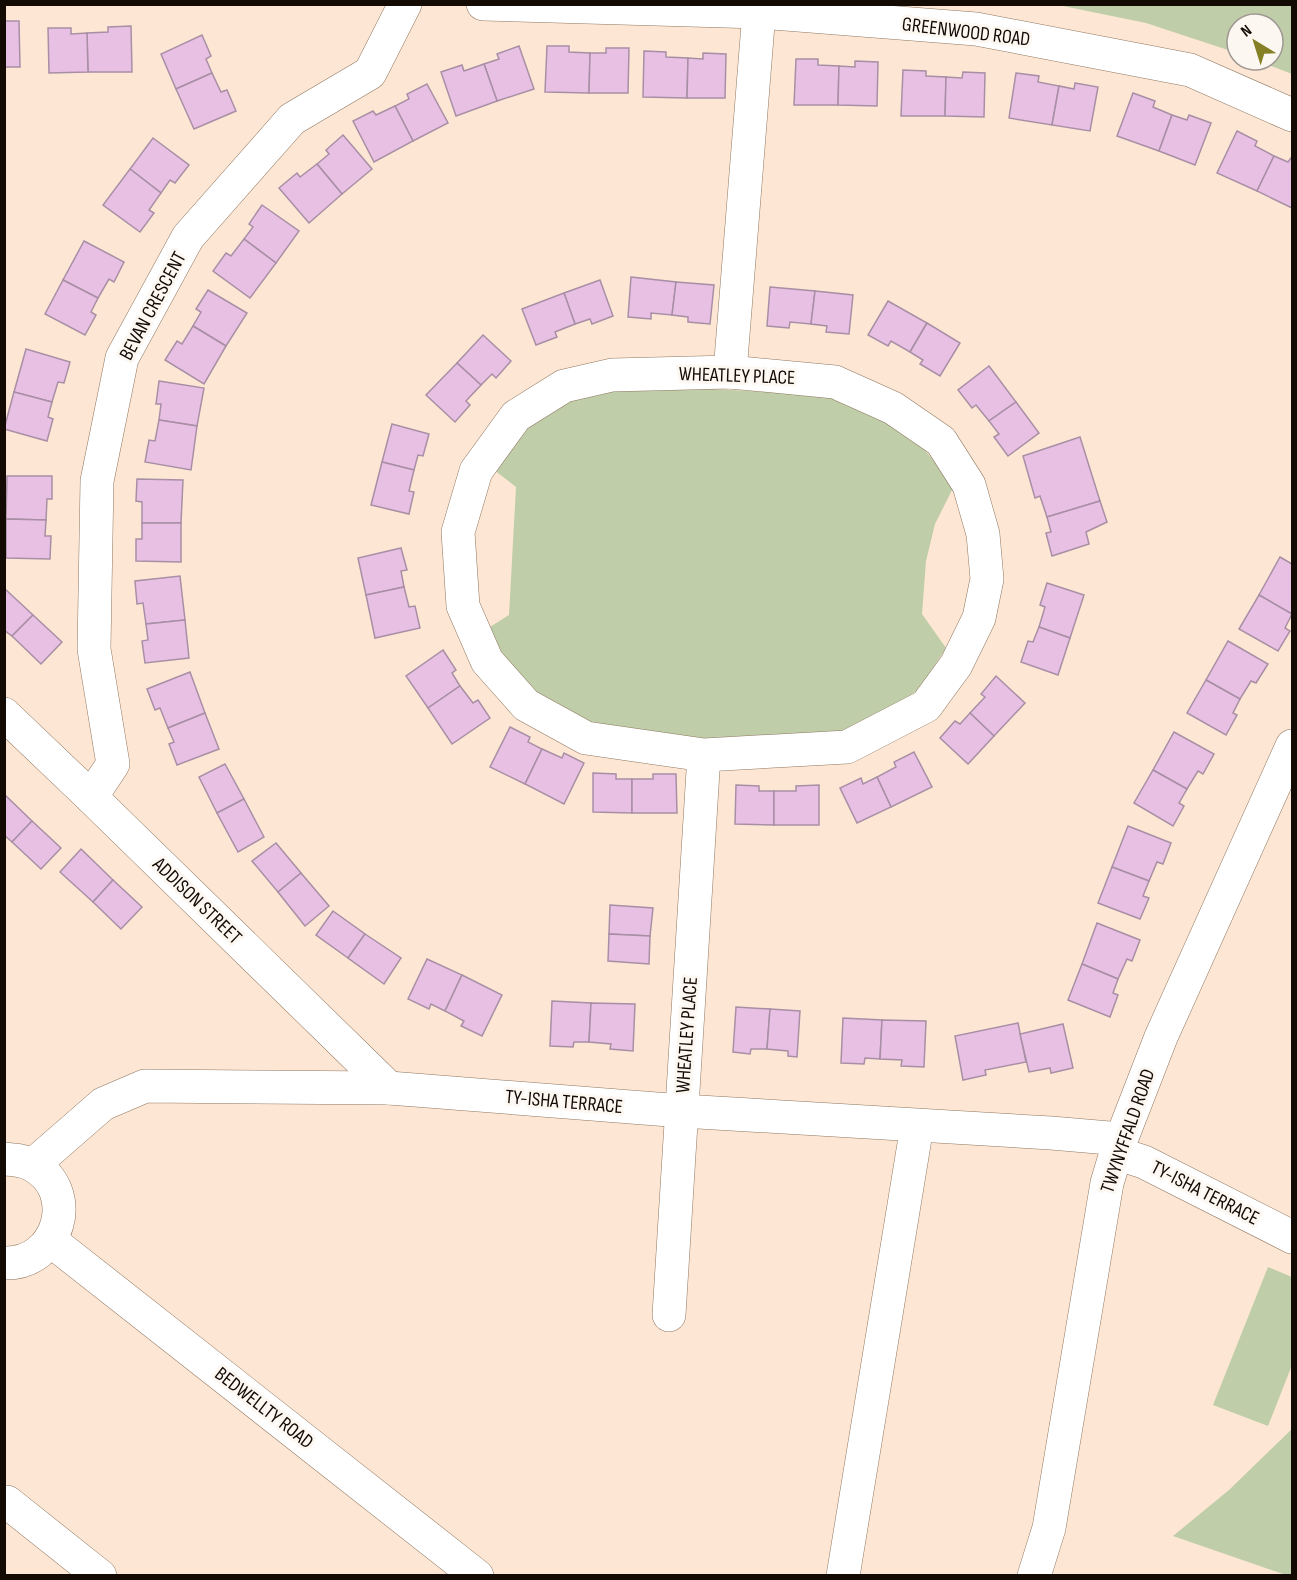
<svg xmlns="http://www.w3.org/2000/svg" width="1297" height="1580" viewBox="0 0 1297 1580" font-family="'Sofia Sans Condensed',sans-serif">
<style>
.green{fill:#bfcda8}
.building{fill:#e8c0e3;stroke:#a88fa5;stroke-width:1.5}
.lines{fill:none;stroke-linecap:round;stroke-linejoin:round}
.minor-casing{stroke:#8f7761;stroke-width:34}
.minor{stroke:#fff;stroke-width:33}
.labels{text-anchor:middle;dominant-baseline:central;stroke-width:6;stroke-linejoin:round;paint-order:stroke}
.street-label{font-size:20px;fill:#130a04;stroke:#fdf7f2}
</style>
<rect width="100%" height="100%" fill="#fde7d4"/>
<g class="green">
<polygon points="1058,5 1292,5 1292,74 1256,60 1273,60 1273,24 1237,24 1237,53 1146,23"/>
<polygon points="639,385 825,395 868,407 916,439 954,486 935,524 926,561 922,614 946,648 920,688 878,721 828,737 713,739 586,727 518,681 485,630 509,615 516,487 494,470 524,426 574,393"/>
<polygon points="1268,1267 1292,1277 1292,1365 1268,1426 1213,1405"/>
<polygon points="1292,1429 1292,1575 1286,1575 1173,1536 1229,1490"/>
</g>
<g class="building">
<polygon points="4,21 19,21 20,67 4,67"/>
<polygon points="131,26 132,72 88,72 87,33 108,32 108,27"/>
<polygon points="48,28 71,28 71,34 87,33 88,72 49,73"/>
<polygon points="202,35 211,56 206,59 212,73 176,89 161,54"/>
<polygon points="519,46 534,89 497,101 484,64 499,59 497,54"/>
<polygon points="547,46 569,46 569,52 590,53 589,93 545,92"/>
<polygon points="606,48 629,48 628,93 589,93 590,53 606,53"/>
<polygon points="644,51 666,52 666,57 688,58 687,98 643,97"/>
<polygon points="703,53 726,54 725,98 687,98 688,58 703,59"/>
<polygon points="796,59 818,59 818,65 839,66 838,105 794,105"/>
<polygon points="855,61 878,62 877,106 838,105 839,66 855,67"/>
<polygon points="484,64 497,101 456,116 441,72 462,65 464,71"/>
<polygon points="903,70 926,71 926,76 946,77 945,116 901,116"/>
<polygon points="963,72 985,73 984,117 945,116 946,77 962,78"/>
<polygon points="212,73 221,92 227,90 236,111 194,129 176,89"/>
<polygon points="1016,73 1039,76 1038,82 1059,86 1052,125 1009,118"/>
<polygon points="1075,83 1098,87 1090,131 1052,125 1059,86 1074,89"/>
<polygon points="427,84 448,123 413,141 395,106 409,99 407,94"/>
<polygon points="1133,93 1155,101 1153,107 1172,115 1159,151 1117,136"/>
<polygon points="395,106 413,141 374,162 353,121 373,111 376,115"/>
<polygon points="1172,115 1187,120 1189,115 1211,123 1195,165 1159,151"/>
<polygon points="1237,131 1257,141 1255,146 1274,156 1257,191 1217,173"/>
<polygon points="343,135 372,169 342,194 317,164 329,154 326,150"/>
<polygon points="153,138 189,165 175,183 170,180 161,193 130,169"/>
<polygon points="1274,156 1288,162 1291,158 1292,159 1292,208 1257,191"/>
<polygon points="317,164 342,194 309,223 279,188 297,173 300,177"/>
<polygon points="130,169 161,193 149,210 154,213 140,232 103,205"/>
<polygon points="262,205 299,231 276,263 244,239 253,227 249,224"/>
<polygon points="244,239 276,263 250,298 213,271 226,253 231,256"/>
<polygon points="84,241 124,262 114,282 109,279 98,298 63,280"/>
<polygon points="631,277 676,282 672,315 651,313 651,319 628,317"/>
<polygon points="63,280 98,298 91,312 96,315 85,335 45,314"/>
<polygon points="600,280 613,316 592,324 590,319 575,324 564,293"/>
<polygon points="676,282 714,285 710,324 688,322 688,317 672,315"/>
<polygon points="770,287 815,291 811,324 790,322 789,328 767,326"/>
<polygon points="208,290 247,313 226,346 193,326 201,312 196,309"/>
<polygon points="815,291 853,295 849,334 826,332 827,326 811,324"/>
<polygon points="564,293 575,324 555,332 557,337 536,345 522,309"/>
<polygon points="888,301 927,323 910,352 891,341 888,346 868,335"/>
<polygon points="927,323 960,343 940,376 920,364 923,360 910,352"/>
<polygon points="193,326 226,346 204,384 165,360 177,341 182,344"/>
<polygon points="483,335 511,361 496,378 492,374 481,385 457,363"/>
<polygon points="26,349 70,362 64,383 58,382 52,402 14,392"/>
<polygon points="457,363 481,385 466,401 470,405 455,422 426,395"/>
<polygon points="989,366 1016,402 989,421 976,405 972,408 958,390"/>
<polygon points="159,381 204,388 197,426 159,420 161,404 156,404"/>
<polygon points="14,392 52,402 48,417 53,419 47,441 4,429"/>
<polygon points="1016,402 1039,433 1008,456 994,437 999,434 989,421"/>
<polygon points="159,420 197,426 191,470 145,462 149,440 155,441"/>
<polygon points="392,424 429,434 423,456 418,455 414,470 382,462"/>
<polygon points="1080,437 1100,501 1047,517 1040,496 1035,498 1023,456"/>
<polygon points="382,462 414,470 409,491 414,492 409,514 371,505"/>
<polygon points="7,476 52,476 52,499 47,499 46,520 6,519"/>
<polygon points="137,479 183,480 181,523 142,523 142,502 136,501"/>
<polygon points="1100,501 1107,522 1086,532 1089,544 1052,556 1046,533 1051,532 1047,517"/>
<polygon points="6,519 46,520 45,536 51,536 50,559 6,558"/>
<polygon points="142,523 181,523 181,562 136,561 136,539 142,539"/>
<polygon points="401,548 407,570 401,571 404,587 366,595 358,558"/>
<polygon points="1280,557 1292,564 1292,614 1259,595"/>
<polygon points="180,576 185,620 146,624 143,603 137,604 135,581"/>
<polygon points="1047,583 1084,595 1070,638 1039,627 1045,607 1040,605"/>
<polygon points="404,587 409,607 415,606 420,628 375,638 366,595"/>
<polygon points="4,588 33,615 12,636 4,630"/>
<polygon points="1259,595 1292,614 1285,628 1290,631 1278,651 1239,629"/>
<polygon points="33,615 62,642 41,664 12,636"/>
<polygon points="185,620 189,658 145,663 142,641 148,640 146,624"/>
<polygon points="1039,627 1070,638 1058,675 1021,662 1028,641 1033,642"/>
<polygon points="1228,641 1268,664 1256,683 1251,681 1240,699 1206,680"/>
<polygon points="443,650 456,670 452,673 460,686 428,708 406,676"/>
<polygon points="190,672 205,713 168,728 160,708 155,710 147,689"/>
<polygon points="996,676 1025,703 994,736 970,713 985,697 981,694"/>
<polygon points="1206,680 1240,699 1233,713 1237,715 1226,735 1187,713"/>
<polygon points="460,686 473,703 478,700 490,718 452,744 428,708"/>
<polygon points="205,713 219,749 177,765 169,744 174,742 168,728"/>
<polygon points="970,713 994,736 968,764 940,738 955,721 960,724"/>
<polygon points="510,727 530,737 528,742 542,749 525,784 490,767"/>
<polygon points="1174,732 1214,754 1203,774 1198,771 1187,789 1153,770"/>
<polygon points="542,749 562,758 564,753 584,763 564,804 525,784"/>
<polygon points="914,752 932,787 891,807 877,777 896,767 894,762"/>
<polygon points="225,764 244,799 217,813 199,777"/>
<polygon points="1153,770 1187,789 1179,803 1184,806 1173,826 1134,803"/>
<polygon points="593,773 616,774 616,779 632,779 632,813 593,812"/>
<polygon points="653,774 676,774 677,813 632,813 632,779 653,779"/>
<polygon points="877,777 891,807 857,823 840,788 861,778 863,784"/>
<polygon points="736,785 759,786 759,791 774,791 774,825 735,824"/>
<polygon points="819,785 819,825 774,825 774,791 796,791 796,786"/>
<polygon points="4,794 32,821 12,842 4,835"/>
<polygon points="244,799 264,837 238,852 217,813"/>
<polygon points="32,821 61,848 41,869 12,842"/>
<polygon points="1128,826 1171,843 1163,864 1157,862 1149,881 1112,867"/>
<polygon points="276,843 301,873 278,892 252,861"/>
<polygon points="81,849 113,880 93,902 60,872"/>
<polygon points="1112,867 1149,881 1143,896 1149,898 1140,919 1098,903"/>
<polygon points="301,873 329,906 305,926 278,892"/>
<polygon points="113,880 142,907 121,929 93,902"/>
<polygon points="610,905 653,908 650,936 609,934"/>
<polygon points="333,911 365,934 348,958 316,935"/>
<polygon points="1097,923 1140,940 1132,961 1127,959 1118,979 1082,964"/>
<polygon points="365,934 401,958 384,984 348,958"/>
<polygon points="609,934 650,936 649,964 608,961"/>
<polygon points="427,959 462,975 445,1011 431,1004 429,1009 408,999"/>
<polygon points="1082,964 1118,979 1113,993 1118,995 1110,1017 1068,1000"/>
<polygon points="462,975 502,995 482,1036 461,1026 464,1021 445,1011"/>
<polygon points="552,1001 591,1003 589,1042 574,1042 573,1047 550,1046"/>
<polygon points="591,1003 635,1004 633,1051 610,1049 611,1044 589,1042"/>
<polygon points="736,1007 770,1009 767,1049 751,1049 750,1054 733,1052"/>
<polygon points="770,1009 800,1011 797,1057 788,1056 788,1051 767,1049"/>
<polygon points="843,1018 882,1020 880,1059 865,1058 864,1064 841,1063"/>
<polygon points="882,1020 926,1021 924,1067 901,1066 902,1060 880,1059"/>
<polygon points="1018,1023 1026,1062 985,1070 986,1075 963,1080 955,1036"/>
<polygon points="1063,1024 1073,1068 1051,1073 1050,1068 1029,1072 1020,1034"/>
</g>
<g class="lines">
<g class="minor-casing">
<g id="minor">
<polyline points="483,4 759,12 976,29 1190,70 1292,115"/>
<polyline points="730,372 759,12"/>
<polyline points="4,714 91,797 389,1088"/>
<polyline points="91,797 113,764 94,649 97,481 122,358 188,237 292,119 370,73 405,4"/>
<polyline points="1116,1153 1144,1162 1292,1237"/>
<path d="M4,1159C14,1160 23,1160 32,1165C80,1190 60,1265 4,1263"/>
<polyline points="33,1165 103,1104 145,1086 389,1088 682,1111 1051,1133 1121,1139"/>
<polyline points="50,1240 477,1576"/>
<polyline points="669,1315 704,755 586,738 526,705 487,661 463,606 458,532 476,471 516,416 564,386 612,375 730,372 835,382 893,408 941,441 969,485 983,534 987,579 979,618 956,665 926,706 847,747 704,755"/>
<polyline points="7,1502 100,1576"/>
<polyline points="843,1576 917,1126"/>
<polyline points="1034,1576 1049,1528 1107,1183 1116,1153 1161,1037 1292,746"/>
</g>
</g>
<use href="#minor" class="minor"/>
</g>
<g class="labels">
<g class="street-label">
<text transform="translate(966 32) rotate(7)">GREENWOOD ROAD</text>
<text transform="translate(153 306) rotate(-62)">BEVAN CRESCENT</text>
<text transform="translate(737 376) rotate(2)">WHEATLEY PLACE</text>
<text transform="translate(197 901) rotate(44)">ADDISON STREET</text>
<text transform="translate(687 1035) rotate(-86)">WHEATLEY PLACE</text>
<text transform="translate(564 1102) rotate(5)">TY-ISHA TERRACE</text>
<text transform="translate(1128 1131) rotate(-71)">TWYNYFFALD ROAD</text>
<text transform="translate(1205 1193) rotate(27)">TY-ISHA TERRACE</text>
<text transform="translate(264 1408) rotate(38)">BEDWELLTY ROAD</text>
</g>
</g>
<rect width="1297" height="1580" fill="none" stroke="#130a04" stroke-width="12"/>
<g transform="translate(1255 42) rotate(322)"><circle r="28" fill="#fdf7f2" stroke="#9f9893" stroke-width="1.5"/>
<path d="M0-4.5L10 22L0 15L-10 22Z" fill="#857f26"/>
<text y="-9" font-size="16" font-weight="bold" text-anchor="middle" fill="#130a04">N</text>
</g>
</svg>
